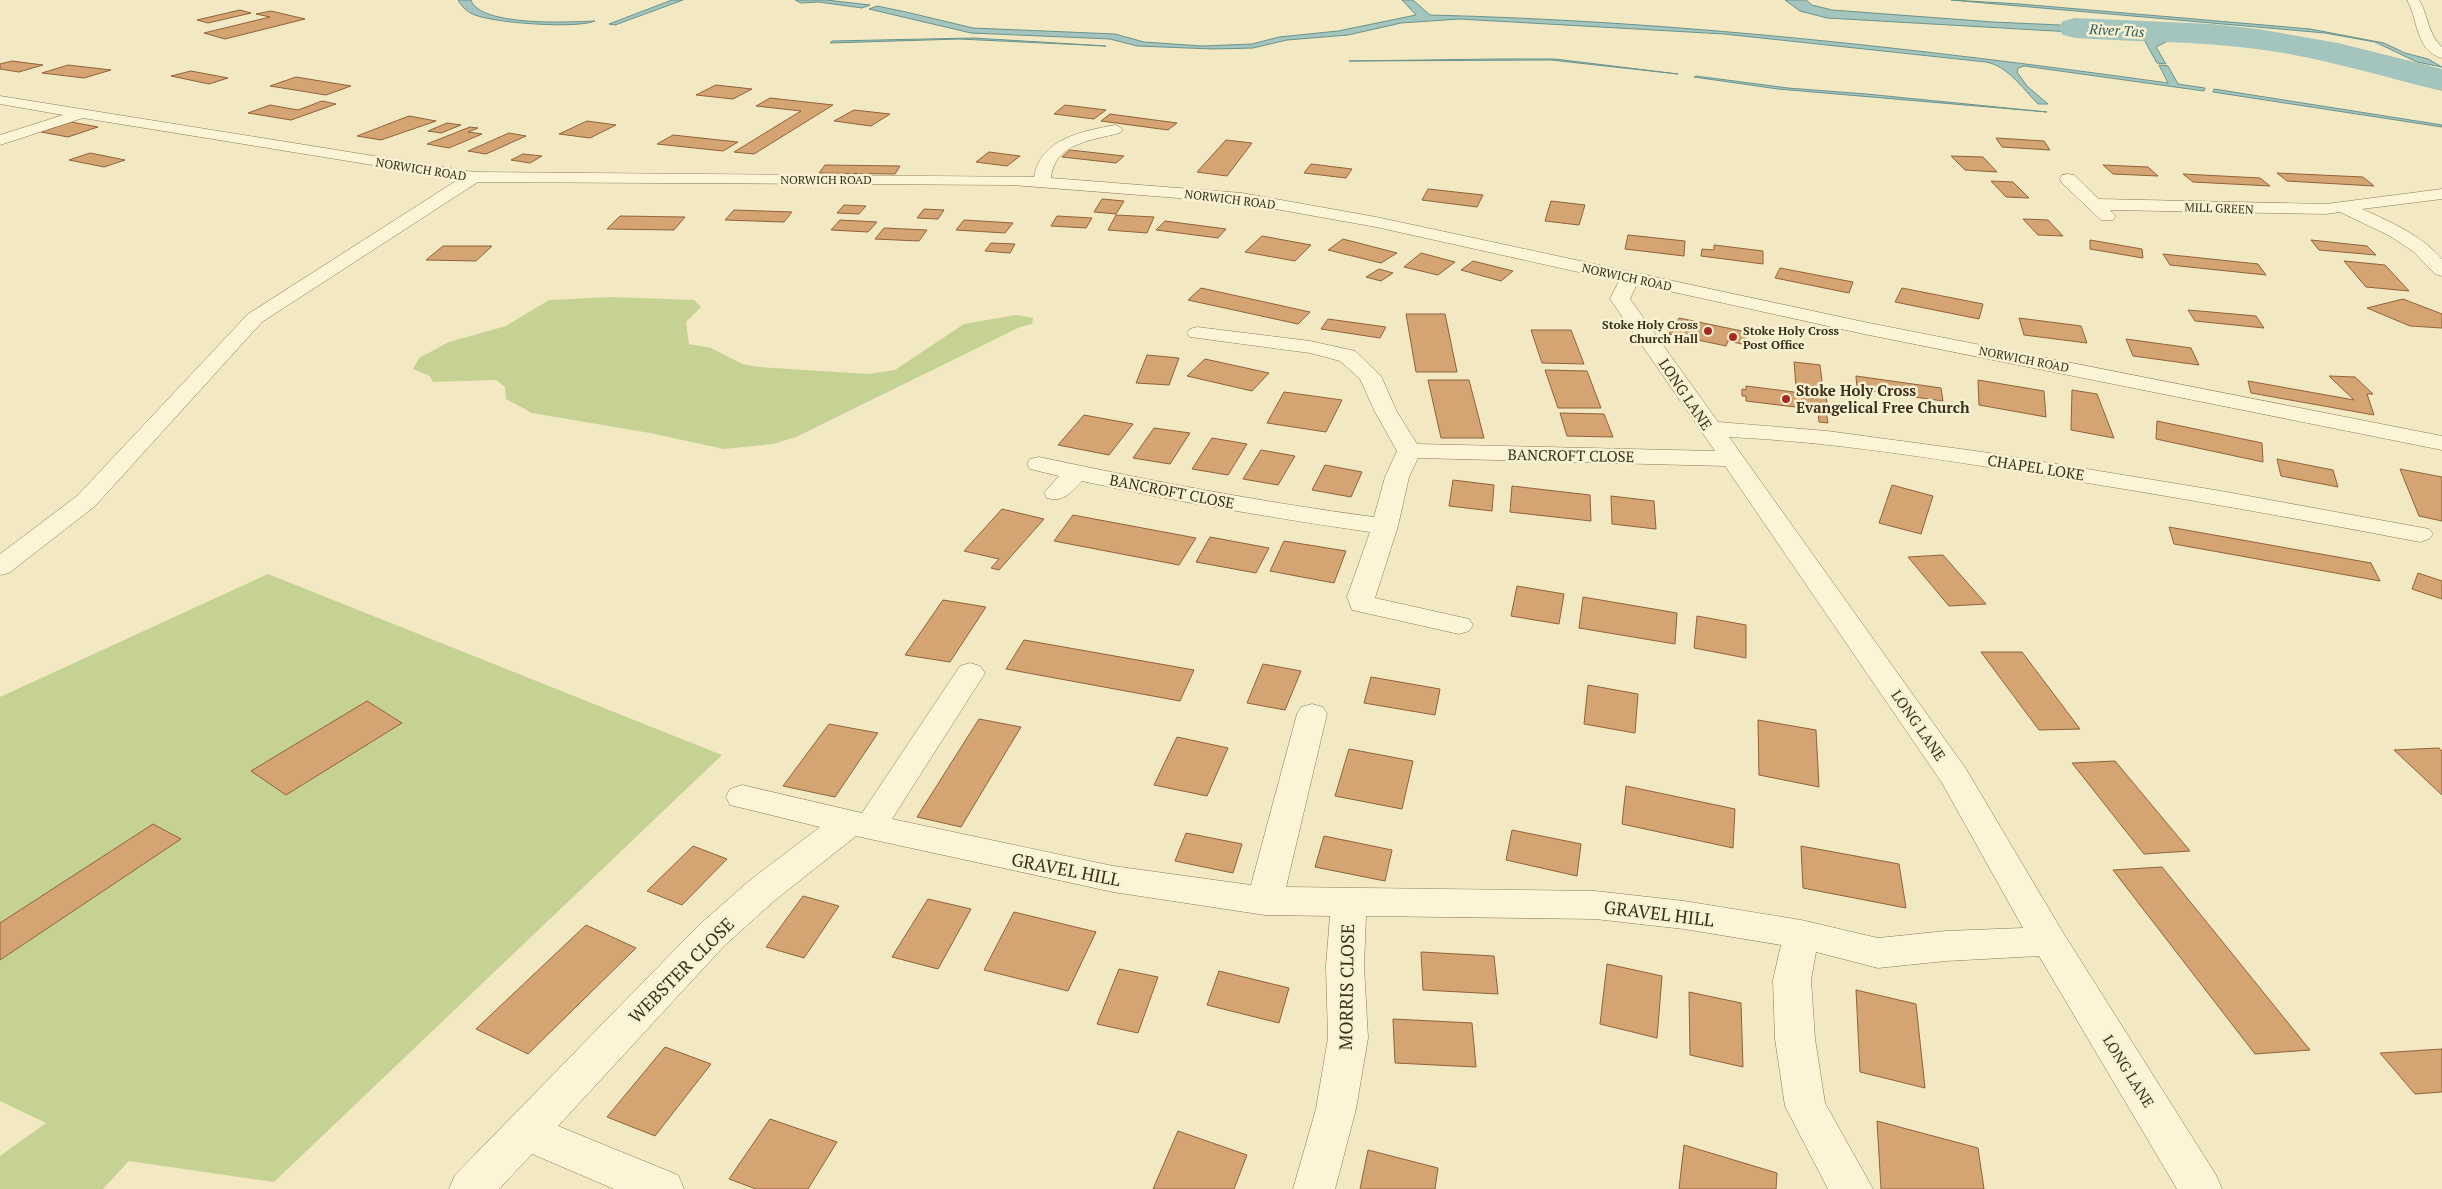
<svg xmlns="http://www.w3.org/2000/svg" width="2442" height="1189" viewBox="0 0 2442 1189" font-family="'PT Serif',serif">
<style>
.green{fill:#c5d294}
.water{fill:#a4c4be;stroke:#6a948d}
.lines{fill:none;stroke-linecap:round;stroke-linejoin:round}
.river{fill:#a4c4be;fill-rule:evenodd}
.building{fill:#d4a473;stroke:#90633a}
.minor-casing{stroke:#8e7957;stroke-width:1}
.minor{fill:#fcf4d6;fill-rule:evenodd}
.poi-dot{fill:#a32b20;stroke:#f9f1d2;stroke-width:2}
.labels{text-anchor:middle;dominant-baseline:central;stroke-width:5;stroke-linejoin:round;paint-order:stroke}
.far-street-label{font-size:12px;fill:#3c2f1c;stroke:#f9f1d2}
.far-poi-label{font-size:12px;font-weight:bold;fill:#3c2f1c;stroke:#f9f1d2;text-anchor:end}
.far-water-label{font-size:14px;font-style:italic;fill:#2a5c5e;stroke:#f9f1d2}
.poi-label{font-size:15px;font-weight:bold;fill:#3c2f1c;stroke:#f9f1d2;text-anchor:start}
.street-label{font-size:15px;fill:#3c2f1c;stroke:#f9f1d2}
.near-street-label{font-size:18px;fill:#3c2f1c;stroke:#f9f1d2}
</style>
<rect width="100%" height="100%" fill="#f2e8c1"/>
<g class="green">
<polygon points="611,297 694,300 701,307 686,322 689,344 711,348 742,364 759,367 868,374 895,370 964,324 1016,315 1033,318 1032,324 1020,327 796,437 773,444 724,449 650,433 532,413 506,399 505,387 496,380 433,382 430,376 413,369 419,358 449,342 506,326 549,300"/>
<polygon points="268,574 722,755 274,1182 129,1161 103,1189 0,1189 0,1156 46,1123 0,1101 0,697"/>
</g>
<g class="water">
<path d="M458,0H471C480,27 571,22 595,21C576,29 495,23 475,15C467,12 462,7 458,0Z"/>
<polygon points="672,0 683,0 615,25 609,24"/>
<polygon points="795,0 826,0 870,5 862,8 819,2 801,3"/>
<path d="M1402,0H1413L1430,15C1678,21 1923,49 2168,83L2159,65L2168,66L2178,84L2205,88L2204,91L2024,66L2018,68L2017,72L2027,86L2048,104H2038C2023,89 2008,66 1986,62L1724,34L1459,19L1401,23L1348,35L1287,40L1253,48L1214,49L1137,46L1110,39L971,33L869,9L877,6L906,12L973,28L1115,34L1144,42L1202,46L1252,44L1279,37L1338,31L1416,15Z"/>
<polygon points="1785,0 1806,0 1812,5 1832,10 1993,22 2127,28 2275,43 2343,55 2442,80 2442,87 2346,61 2312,54 2247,44 2180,39 2170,40 2156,47 2166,64 2157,63 2142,36 1827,18 1800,11"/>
<polygon points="1951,0 2020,4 2310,29 2384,43 2405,53 2428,59 2442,67 2417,62 2375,42 2325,33"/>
<polygon points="974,38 1106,46 959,39 830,43 832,41"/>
<polygon points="1498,59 1555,59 1678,74 1551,60 1349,61"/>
<polygon points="1696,76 1788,88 1866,94 2047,112 1778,89 1694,77"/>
<polygon points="2214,89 2442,125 2442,127 2213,92"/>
</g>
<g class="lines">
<path class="river" d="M2075,18L2212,24L2258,29L2338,43L2442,69V91C2380,76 2320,57 2257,49C2197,41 2136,42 2075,38L2063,35L2058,28L2063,21Z"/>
</g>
<g class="building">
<polygon points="240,10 251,13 208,23 197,20"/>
<polygon points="271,11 305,19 225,39 204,33 270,17 256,14"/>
<polygon points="12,61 43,65 19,72 0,69 0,64"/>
<polygon points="68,65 111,70 84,78 42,73"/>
<polygon points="191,71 228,78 209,84 171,76"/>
<polygon points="296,77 351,86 326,95 270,86"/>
<polygon points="716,85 752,89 733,99 696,95"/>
<polygon points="770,98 833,105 754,154 734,152 801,111 756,106"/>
<polygon points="322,101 336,104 291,120 248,113 270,105 298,110"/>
<polygon points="1065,105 1106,110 1094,119 1054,114"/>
<polygon points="854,110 890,114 871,126 834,121"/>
<polygon points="1110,114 1177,123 1168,130 1101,121"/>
<polygon points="409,116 436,121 381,140 357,136"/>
<polygon points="587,121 616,125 590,138 559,134"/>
<polygon points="71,122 98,127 68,137 41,132"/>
<polygon points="447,123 461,125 441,133 428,131"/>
<polygon points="470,127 478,128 468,132 482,134 449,148 427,144"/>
<polygon points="509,133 526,136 486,154 468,151"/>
<polygon points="673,135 738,142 723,151 657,144"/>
<polygon points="1996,138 2044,141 2050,150 2002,147"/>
<polygon points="1226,140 1252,143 1227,176 1197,172"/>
<polygon points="1070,150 1124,156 1116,163 1062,157"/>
<polygon points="989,152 1020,156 1007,166 976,162"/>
<polygon points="90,153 125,160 104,167 69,160"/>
<polygon points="523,154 542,156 530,163 511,160"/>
<polygon points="1951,156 1983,157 1997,172 1965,170"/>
<polygon points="1311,164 1352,169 1346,178 1304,173"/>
<polygon points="825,165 900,166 895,174 819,173"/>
<polygon points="2103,165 2148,167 2158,176 2113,174"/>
<polygon points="2277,173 2363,177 2374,186 2287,181"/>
<polygon points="2183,174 2260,178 2270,186 2193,182"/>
<polygon points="1991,181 2013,182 2029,198 2006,197"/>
<polygon points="1428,189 1483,195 1477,207 1422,200"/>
<polygon points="1102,199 1124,201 1116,214 1094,212"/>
<polygon points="1551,201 1585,205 1579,225 1545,221"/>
<polygon points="844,205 866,206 859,214 837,213"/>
<polygon points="924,209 944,210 938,219 917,218"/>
<polygon points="734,210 792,212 784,222 725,220"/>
<polygon points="1116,215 1154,217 1147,233 1108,230"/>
<polygon points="620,216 685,217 674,230 607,229"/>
<polygon points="1057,216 1092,218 1086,228 1051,226"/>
<polygon points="2023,219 2048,220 2063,236 2038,235"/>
<polygon points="840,220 877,222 868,232 831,230"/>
<polygon points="964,220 1013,223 1005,233 956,230"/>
<polygon points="1165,221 1226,229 1218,238 1156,230"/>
<polygon points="884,228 927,230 919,241 875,239"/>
<polygon points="1628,235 1685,241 1684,256 1625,249"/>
<polygon points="1262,236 1311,245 1295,261 1245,252"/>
<polygon points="1343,239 1397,253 1381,263 1328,250"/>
<polygon points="2090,240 2142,249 2143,258 2090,249"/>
<polygon points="2311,240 2367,246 2376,255 2319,250"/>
<polygon points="991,243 1015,244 1010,253 985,251"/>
<polygon points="1714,245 1763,251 1763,264 1701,256 1702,249 1714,250"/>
<polygon points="443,246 492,246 476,261 426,260"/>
<polygon points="1421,253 1455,262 1438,275 1404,267"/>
<polygon points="2163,254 2258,264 2266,275 2170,265"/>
<polygon points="1473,261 1513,271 1501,281 1461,270"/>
<polygon points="2344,261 2385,265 2409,291 2366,287"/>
<polygon points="1780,268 1853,282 1849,293 1775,278"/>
<polygon points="1379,269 1393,273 1381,281 1366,277"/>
<polygon points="1201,288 1310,312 1298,324 1188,300"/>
<polygon points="1902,288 1983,304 1979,319 1895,302"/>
<polygon points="2403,299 2442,314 2442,328 2410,326 2367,308"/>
<polygon points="2188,310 2256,316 2264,328 2195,321"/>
<polygon points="1406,314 1445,314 1457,372 1416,372"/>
<polygon points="1679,318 1742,331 1748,332 1742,344 1728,341 1726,346 1669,334"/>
<polygon points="2019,318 2081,326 2087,343 2024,335"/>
<polygon points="1328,319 1386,327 1380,338 1321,329"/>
<polygon points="1531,330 1571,330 1584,364 1542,363"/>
<polygon points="2126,339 2191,348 2199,365 2133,356"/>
<polygon points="1147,355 1179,358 1169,385 1136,383"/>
<polygon points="1205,359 1269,373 1252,391 1187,376"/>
<polygon points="1794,362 1820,365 1823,389 1796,386"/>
<polygon points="1545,370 1587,371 1601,408 1558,408"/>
<polygon points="1856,376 1941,388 1943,401 1857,389"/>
<polygon points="2329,376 2355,377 2373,394 2367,394 2374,415 2251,393 2248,381 2354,400"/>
<polygon points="1428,380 1469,380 1484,438 1441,438"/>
<polygon points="1978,380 2044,391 2046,417 1979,405"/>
<polygon points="1746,386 1826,396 1828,411 1746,401 1746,396 1742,396 1742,389 1746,390"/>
<polygon points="2072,390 2097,394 2114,438 2071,430"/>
<polygon points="1284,392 1342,400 1326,432 1267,423"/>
<polygon points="1818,411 1826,412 1828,423 1819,422"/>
<polygon points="1560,413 1604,414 1613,437 1567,436"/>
<polygon points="1084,415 1133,424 1109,455 1058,445"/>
<polygon points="2157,421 2262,443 2263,462 2156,439"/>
<polygon points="1154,428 1190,433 1170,464 1133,458"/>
<polygon points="1212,438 1247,444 1228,475 1192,469"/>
<polygon points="1261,450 1295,456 1278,485 1243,479"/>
<polygon points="2277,459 2333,470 2338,487 2281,476"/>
<polygon points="1325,465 1362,472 1351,497 1312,490"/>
<polygon points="2400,469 2442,477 2442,521 2419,516"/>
<polygon points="1453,480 1494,485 1492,511 1449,506"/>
<polygon points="1892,485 1933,496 1921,534 1879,523"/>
<polygon points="1512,486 1590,495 1591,521 1510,512"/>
<polygon points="1611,496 1654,501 1656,529 1612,524"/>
<polygon points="1002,509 1044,519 999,570 991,568 999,559 964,551"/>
<polygon points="1073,515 1196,538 1179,565 1054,541"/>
<polygon points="2169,527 2371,563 2380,581 2174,544"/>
<polygon points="1210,537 1269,548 1256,573 1196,562"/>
<polygon points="1284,541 1346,551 1334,583 1270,571"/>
<polygon points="1943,555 1986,604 1949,606 1908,557"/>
<polygon points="2418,573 2442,581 2442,599 2412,589"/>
<polygon points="1517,586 1564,594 1559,624 1511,616"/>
<polygon points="1583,597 1677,613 1675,644 1579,628"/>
<polygon points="943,600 986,607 950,662 905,655"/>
<polygon points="1697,616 1746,625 1746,658 1694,648"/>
<polygon points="1024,640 1194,670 1180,701 1006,669"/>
<polygon points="1981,652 2022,652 2080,729 2039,730"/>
<polygon points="1263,664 1301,671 1285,710 1247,703"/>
<polygon points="1371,677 1440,689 1435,715 1364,703"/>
<polygon points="1588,685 1638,694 1635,733 1584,724"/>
<polygon points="367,701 402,723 286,795 251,771"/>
<polygon points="979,719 1021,727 961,827 917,817"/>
<polygon points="1758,720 1816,730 1819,787 1759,775"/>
<polygon points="829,724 878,733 835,797 783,786"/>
<polygon points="1177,737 1228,748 1207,796 1154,785"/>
<polygon points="2439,748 2442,751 2442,795 2394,750"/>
<polygon points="1349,749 1413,761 1402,809 1335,796"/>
<polygon points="2115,761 2190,851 2144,854 2072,763"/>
<polygon points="1626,786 1735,809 1733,848 1622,824"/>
<polygon points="153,824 181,839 0,960 0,923"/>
<polygon points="1512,830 1581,844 1577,876 1506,860"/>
<polygon points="1186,833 1242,844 1233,873 1175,861"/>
<polygon points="1324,836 1392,850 1385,881 1315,867"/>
<polygon points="693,846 727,859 682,905 647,891"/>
<polygon points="1801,846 1899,864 1906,908 1803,888"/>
<polygon points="2162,867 2310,1050 2255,1054 2113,870"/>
<polygon points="803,896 839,906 804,958 766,947"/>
<polygon points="928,899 971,909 938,969 892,957"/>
<polygon points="1014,912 1096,932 1068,991 984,970"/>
<polygon points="586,925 636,948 528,1054 476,1029"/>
<polygon points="1421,952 1494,956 1498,994 1423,990"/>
<polygon points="1607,964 1662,976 1657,1038 1600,1024"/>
<polygon points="1119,969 1158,977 1138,1033 1097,1024"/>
<polygon points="1219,971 1289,988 1279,1023 1207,1005"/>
<polygon points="1856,990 1916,1004 1925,1088 1860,1072"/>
<polygon points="1689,992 1741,1003 1743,1067 1690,1055"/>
<polygon points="1393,1019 1472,1023 1476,1067 1395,1063"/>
<polygon points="665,1047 711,1064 655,1136 607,1117"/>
<polygon points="2442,1049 2442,1092 2415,1094 2380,1053"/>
<polygon points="770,1119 837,1142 808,1189 756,1189 729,1179"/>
<polygon points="1877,1121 1978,1148 1984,1189 1881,1189"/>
<polygon points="1178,1131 1247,1155 1234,1189 1153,1189"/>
<polygon points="1684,1145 1777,1173 1776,1189 1679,1189"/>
<polygon points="1368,1150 1438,1168 1435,1189 1360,1189"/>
</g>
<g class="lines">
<g class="minor-casing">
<g id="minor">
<path d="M2407,0H2419C2429,16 2427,33 2442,47V58C2415,51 2418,18 2407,0Z"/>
<path d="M0,96L474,172L1034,177C1040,138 1084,131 1115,125L1120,127L1123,130L1120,133C1093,140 1054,143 1051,178L1242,193L1376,217L1864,322L2442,436V450L1864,334L1637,284L1630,299L1718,422L1827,431L1983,452L2221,491L2429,529L2433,534L2429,539L2420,542C2295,518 2170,496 2044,476C1939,459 1834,442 1729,437L1966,769L2062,931L2216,1175L2222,1189H2177L2039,956L1946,961L1878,968L1816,952L1811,980L1815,1039L1825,1103L1873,1189H1828L1785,1106L1775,1039L1773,980L1781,945L1684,929L1595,919L1366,916L1364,966L1368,1038L1356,1109L1335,1189H1293L1316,1109L1328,1038L1326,966L1330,916L1265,915L1113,892L856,836L774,901L724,946L558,1126L678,1175L684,1189H614L532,1154L499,1189H449L455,1175L698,926L749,881L820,827L730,805L726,797L730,789L742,785L862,813L960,666L970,663L980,666L985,673L892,819L1113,866L1251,885L1297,714L1301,707L1312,704L1323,707L1327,714L1286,887L1595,891L1684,901L1801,920L1878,938L1946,931L2023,928L1942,783L1725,466L1418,458L1409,477L1398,526L1375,598L1469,619L1473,625L1469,631L1459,634L1352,610L1347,597L1370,532C1273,518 1178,502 1082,481C1071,492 1064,503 1047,498L1044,493L1059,476L1030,469L1027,464L1030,459L1039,457C1152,481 1260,502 1374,517L1385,477L1397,451L1375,412L1360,379L1340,361L1310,353L1190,337L1187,333L1190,329L1197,327L1310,341L1355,351L1381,376L1397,412L1417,444L1715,451L1610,299L1619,281L1376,227L1242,203L1012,185L478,182L262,322L95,506L9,573L0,575V554L77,496L248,314L459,179L83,118L0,145V135L63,115L0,104Z"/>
<path d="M2068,174L2074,175L2099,199L2326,204L2442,189V199L2362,209C2391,222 2421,235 2442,259V276L2435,274L2414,252L2390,236L2340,212L2326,214L2110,210L2116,216L2113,220H2101L2062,183L2060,179L2062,175Z"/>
</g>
</g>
<use href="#minor" class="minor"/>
</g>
<g class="poi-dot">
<circle cx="1708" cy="331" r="5"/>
<circle cx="1733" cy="337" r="5"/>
<circle cx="1786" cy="399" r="5"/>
</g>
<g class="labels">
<g class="far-street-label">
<text transform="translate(421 169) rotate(9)">NORWICH ROAD</text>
<text x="826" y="179">NORWICH ROAD</text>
<text transform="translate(1230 199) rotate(7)">NORWICH ROAD</text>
<text transform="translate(2219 208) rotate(2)">MILL GREEN</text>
<text transform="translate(1627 277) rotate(12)">NORWICH ROAD</text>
<text transform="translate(2024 359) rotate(11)">NORWICH ROAD</text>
</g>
<g class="far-poi-label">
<text x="1698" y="324">Stoke Holy Cross<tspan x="1698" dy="14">Church Hall</tspan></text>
<text x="1743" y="330" text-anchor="start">Stoke Holy Cross<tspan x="1743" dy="14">Post Office</tspan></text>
</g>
<g class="far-water-label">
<text transform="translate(2117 30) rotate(3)">River Tas</text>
</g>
<g class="poi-label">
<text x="1796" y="390">Stoke Holy Cross<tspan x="1796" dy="17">Evangelical Free Church</tspan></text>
</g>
<g class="street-label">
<text transform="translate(1686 394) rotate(56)">LONG LANE</text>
<text transform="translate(1571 455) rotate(1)">BANCROFT CLOSE</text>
<text transform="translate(2036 467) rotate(9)">CHAPEL LOKE</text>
<text transform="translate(1172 491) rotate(11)">BANCROFT CLOSE</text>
<text transform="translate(1919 725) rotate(55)">LONG LANE</text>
<text transform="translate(2129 1071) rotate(58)">LONG LANE</text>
</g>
<g class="near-street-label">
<text transform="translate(1066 869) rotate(11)">GRAVEL HILL</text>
<text transform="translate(1659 913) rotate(7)">GRAVEL HILL</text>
<text transform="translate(681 970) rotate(-45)">WEBSTER CLOSE</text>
<text transform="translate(1346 987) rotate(-89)">MORRIS CLOSE</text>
</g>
</g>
</svg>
